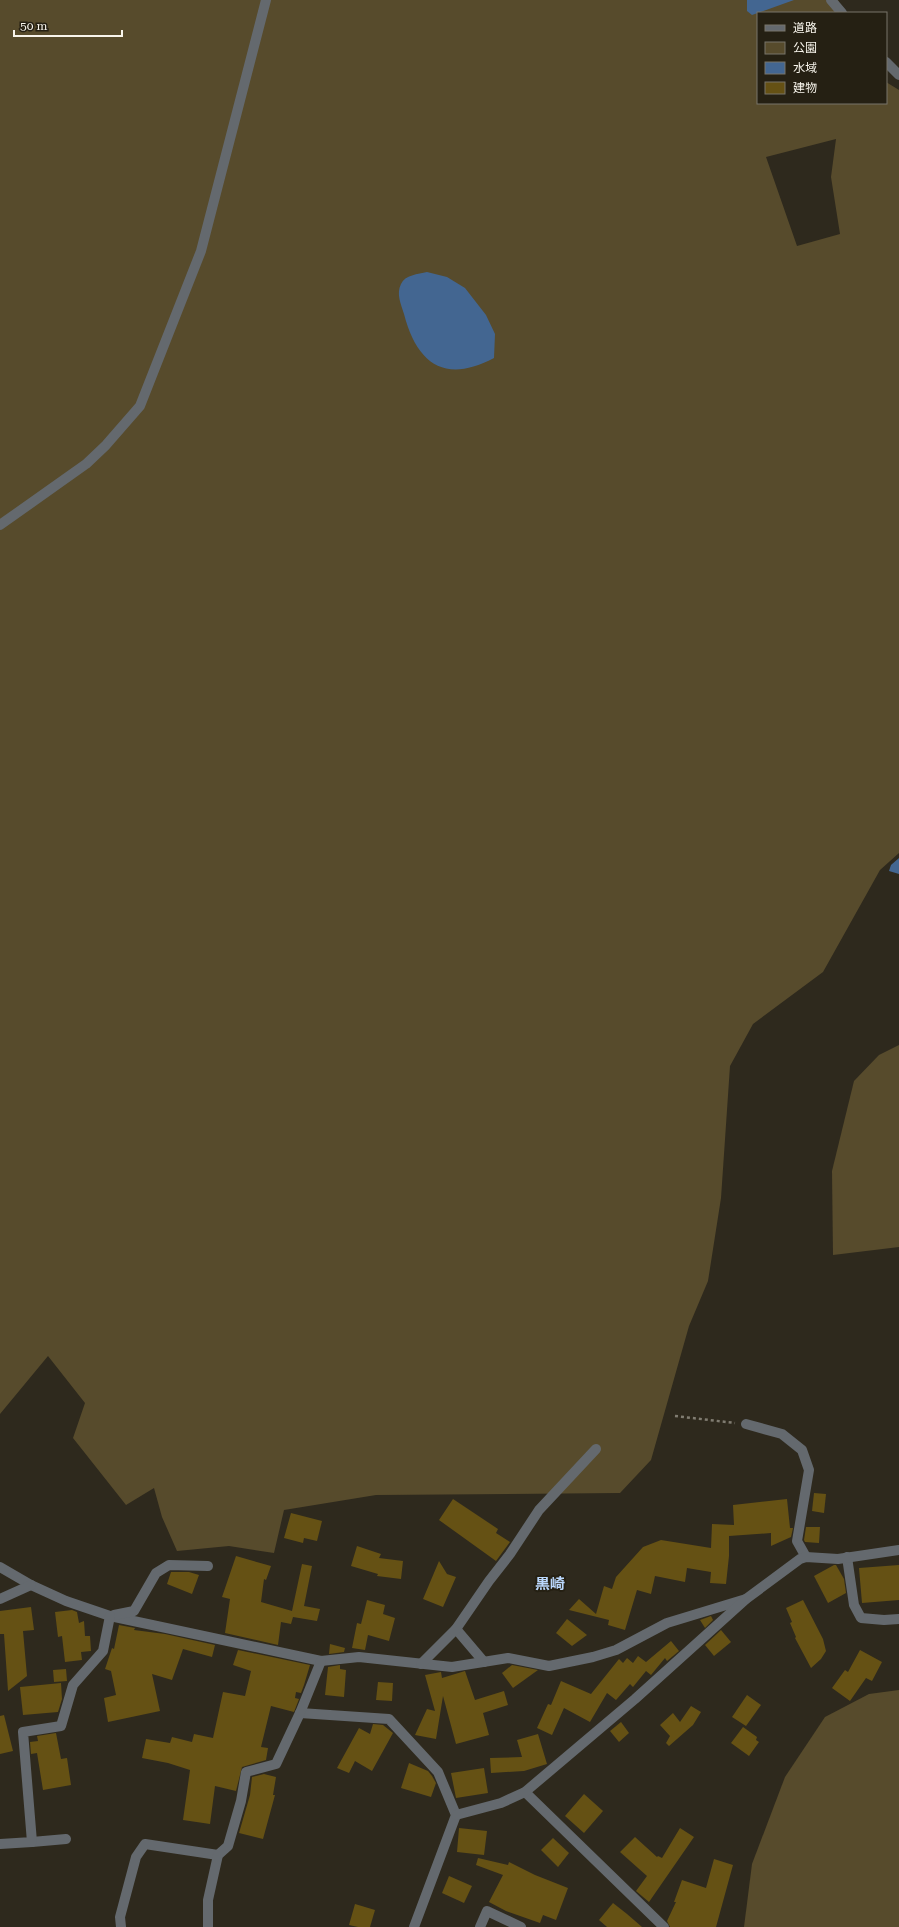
<svg xmlns="http://www.w3.org/2000/svg" width="899" height="1927" viewBox="0 0 899 1927" font-family="'Roboto Serif','Noto Sans JP',serif">
<style>
.green{fill:#574b2c;fill-rule:evenodd}
.water{fill:#436691}
.building{fill:#655114}
.lines{fill:none;stroke-linecap:round;stroke-linejoin:round}
.path{stroke:#807c71;stroke-width:2.5;stroke-dasharray:3 3;stroke-linecap:butt}
.street{stroke:#64696e;stroke-width:10}
.labels{text-anchor:middle;dominant-baseline:central;stroke-width:4;stroke-linejoin:round;paint-order:stroke}
.quarter-label{font-size:15px;font-weight:bold;fill:#bbd8fd;stroke:#252013}
</style>
<rect width="100%" height="100%" fill="#2e291d"/>
<g class="green">
<path d="M0,0H838L843,13H758V103H886V82L899,90V853L880,870L823,972L753,1024L730,1066L721,1198L708,1281L689,1326L651,1460L620,1493L376,1495L284,1510L274,1553L229,1546L177,1551L162,1517L154,1488L126,1505L73,1438L85,1403L48,1356L0,1414ZM836,139L831,177L840,234L797,246L766,157Z"/>
<polygon points="899,1045 899,1247 833,1255 832,1171 854,1081 879,1055"/>
<polygon points="899,1690 899,1927 744,1927 752,1864 785,1777 825,1717 869,1694"/>
</g>
<g class="water">
<polygon points="747,0 794,0 752,15 747,11"/>
<path d="M427,272L447,277L465,288L486,315L495,334L494,358C445,384 417,364 404,314C401,304 396,294 401,284C405,275 418,274 427,272Z"/>
<polygon points="899,858 899,874 889,871 891,865"/>
</g>
<g class="building">
<polygon points="814,1493 826,1494 824,1513 812,1511"/>
<polygon points="453,1499 498,1529 496,1533 510,1542 496,1561 439,1520"/>
<polygon points="787,1499 790,1528 793,1528 791,1537 771,1546 771,1533 729,1536 729,1556 726,1584 710,1583 711,1572 687,1568 685,1582 655,1576 651,1594 637,1590 625,1630 608,1625 609,1620 569,1610 579,1599 596,1614 604,1586 612,1589 616,1577 643,1547 661,1540 711,1548 712,1524 734,1525 733,1505"/>
<polygon points="291,1513 322,1521 317,1541 304,1538 303,1543 284,1538"/>
<polygon points="806,1527 820,1527 819,1543 805,1542 804,1540"/>
<polygon points="357,1546 381,1554 379,1558 403,1561 401,1579 377,1576 378,1574 351,1566"/>
<polygon points="236,1556 271,1566 266,1580 264,1579 261,1602 292,1611 302,1564 312,1566 304,1606 320,1609 317,1621 293,1617 291,1624 281,1622 278,1645 225,1633 230,1599 222,1597"/>
<polygon points="439,1561 447,1574 456,1577 443,1607 423,1599"/>
<polygon points="834,1565 836,1565 844,1579 846,1593 828,1603 814,1576"/>
<polygon points="899,1565 899,1600 862,1603 859,1568"/>
<polygon points="171,1572 189,1572 199,1575 192,1594 167,1584"/>
<polygon points="367,1600 385,1605 383,1614 395,1618 389,1641 368,1635 365,1650 352,1648 357,1623 361,1624"/>
<polygon points="803,1600 823,1639 826,1651 821,1659 811,1668 795,1638 796,1637 790,1623 792,1622 786,1608"/>
<polygon points="31,1607 34,1630 23,1631 27,1676 8,1691 4,1634 0,1634 0,1611"/>
<polygon points="72,1610 77,1612 79,1623 84,1621 85,1636 90,1636 91,1651 81,1652 82,1660 65,1662 62,1636 58,1637 55,1612"/>
<polygon points="711,1616 713,1620 705,1628 700,1620"/>
<polygon points="567,1619 587,1635 572,1646 556,1633"/>
<polygon points="119,1625 135,1628 134,1630 165,1634 215,1645 212,1657 183,1649 172,1680 152,1674 160,1711 108,1722 104,1698 116,1695 111,1671 105,1669 112,1648 114,1649"/>
<polygon points="721,1630 731,1642 714,1656 705,1645"/>
<polygon points="671,1641 679,1651 667,1661 665,1658 651,1675 646,1671 633,1687 630,1684 616,1700 607,1693 590,1722 564,1708 552,1735 537,1728 548,1704 551,1705 561,1681 591,1694 619,1659 623,1663 627,1658 633,1663 638,1656 646,1662"/>
<polygon points="330,1644 345,1648 344,1652 329,1654"/>
<polygon points="238,1650 310,1665 304,1685 301,1693 296,1692 295,1698 299,1699 294,1712 271,1706 261,1747 268,1748 266,1760 242,1767 236,1791 215,1786 210,1824 183,1820 190,1770 168,1763 142,1758 146,1739 170,1743 172,1737 192,1742 194,1734 213,1738 223,1692 245,1696 251,1671 233,1665"/>
<polygon points="860,1650 882,1662 872,1681 866,1678 850,1701 832,1688 845,1670 848,1672"/>
<polygon points="340,1665 340,1669 346,1670 344,1697 325,1695 328,1667"/>
<polygon points="512,1665 538,1670 513,1688 502,1673"/>
<polygon points="66,1669 67,1681 54,1682 53,1670"/>
<polygon points="465,1671 475,1700 504,1691 508,1705 483,1713 489,1735 456,1744 443,1696 436,1739 415,1735 427,1709 435,1711 425,1675 441,1672 442,1678"/>
<polygon points="378,1682 393,1683 392,1701 376,1700"/>
<polygon points="61,1683 62,1699 58,1712 23,1715 20,1687"/>
<polygon points="747,1695 761,1705 746,1726 732,1717"/>
<polygon points="691,1706 701,1712 693,1725 669,1746 666,1743 670,1736 660,1725 673,1713 680,1722"/>
<polygon points="4,1715 13,1751 0,1754 0,1716"/>
<polygon points="621,1722 629,1733 619,1742 610,1731"/>
<polygon points="373,1724 383,1725 393,1733 372,1771 355,1761 349,1773 337,1768 359,1728 370,1734"/>
<polygon points="743,1727 757,1737 756,1740 759,1742 749,1756 731,1743"/>
<polygon points="56,1733 61,1759 67,1758 71,1785 43,1790 37,1753 31,1754 30,1742 38,1741 37,1736"/>
<polygon points="538,1734 547,1764 524,1771 491,1773 490,1758 522,1757 517,1740"/>
<polygon points="409,1763 428,1771 432,1776 436,1783 431,1797 401,1788"/>
<polygon points="484,1768 488,1793 456,1798 451,1773"/>
<polygon points="264,1774 276,1777 273,1795 275,1795 263,1839 239,1833 250,1795 252,1777"/>
<polygon points="584,1794 603,1811 584,1833 565,1816"/>
<polygon points="459,1828 487,1831 484,1855 457,1852"/>
<polygon points="680,1828 694,1837 649,1902 636,1891 647,1876 620,1852 635,1837 657,1857 658,1856 662,1858"/>
<polygon points="553,1838 569,1853 558,1867 541,1850"/>
<polygon points="478,1858 508,1865 509,1862 535,1875 568,1888 556,1920 543,1915 540,1923 506,1911 489,1902 503,1875 476,1865"/>
<polygon points="714,1859 733,1865 716,1927 670,1927 667,1921 676,1902 674,1902 682,1880 706,1888"/>
<polygon points="449,1876 472,1886 464,1903 442,1893"/>
<polygon points="613,1903 627,1914 642,1927 607,1927 599,1920"/>
<polygon points="355,1904 375,1910 370,1927 358,1927 349,1925"/>
</g>
<g class="lines">
<polyline class="path" points="675,1416 735,1423"/>
<g class="street">
<polyline points="831,0 842,13"/>
<polyline points="886,62 899,75"/>
<polyline points="0,525 86,464 106,445 140,406 201,251 266,0"/>
<polyline points="746,1424 782,1434 802,1450 809,1470 797,1541 806,1557"/>
<polyline points="847,1557 854,1605 861,1618 884,1620 899,1619"/>
<polyline points="0,1567 31,1585 66,1601 110,1616 321,1661 359,1657 452,1667 508,1658 549,1666 593,1657 616,1650 667,1623 746,1599"/>
<polyline points="0,1599 31,1585"/>
<polyline points="114,1615 134,1611 156,1573 169,1565 208,1566"/>
<polyline points="456,1629 484,1662"/>
<polyline points="421,1664 456,1629 489,1581 510,1554 539,1510 596,1449"/>
<polyline points="300,1713 389,1719 438,1772 456,1815 414,1927"/>
<polyline points="525,1792 664,1927"/>
<polyline points="456,1815 501,1803 525,1792 635,1699 746,1599 800,1559 806,1557 838,1559 899,1550"/>
<polyline points="32,1842 66,1839"/>
<polyline points="0,1844 32,1842 23,1732 61,1726 73,1685 103,1651 110,1616"/>
<polyline points="121,1927 120,1917 136,1857 145,1844 218,1855"/>
<polyline points="208,1927 208,1900 218,1855 228,1846 241,1801 246,1772 276,1764 300,1713 321,1661"/>
<polyline points="480,1927 487,1911 521,1927"/>
</g>
</g>
<g class="labels">
<g class="quarter-label">
<text x="550" y="1584">黒崎</text>
</g>
</g>
<rect x="757" y="12" width="130" height="92" fill="#252013" stroke="#79756a"/>
<rect x="765" y="25" width="20" height="6" fill="#64696e" stroke="#79756a"/>
<text x="793" y="32" font-size="12" fill="#f8f5ec">道路</text>
<rect x="765" y="42" width="20" height="12" fill="#574b2c" stroke="#79756a"/>
<text x="793" y="52" font-size="12" fill="#f8f5ec">公園</text>
<rect x="765" y="62" width="20" height="12" fill="#436691" stroke="#79756a"/>
<text x="793" y="72" font-size="12" fill="#f8f5ec">水域</text>
<rect x="765" y="82" width="20" height="12" fill="#655114" stroke="#79756a"/>
<text x="793" y="92" font-size="12" fill="#f8f5ec">建物</text>
<path d="M14 30v6h108v-6" fill="none" stroke="#f8f5ec" stroke-width="2"/>
<text x="20" y="30" font-size="12" fill="#f8f5ec" stroke="#252013" stroke-width="3" paint-order="stroke">50 m</text>
</svg>
